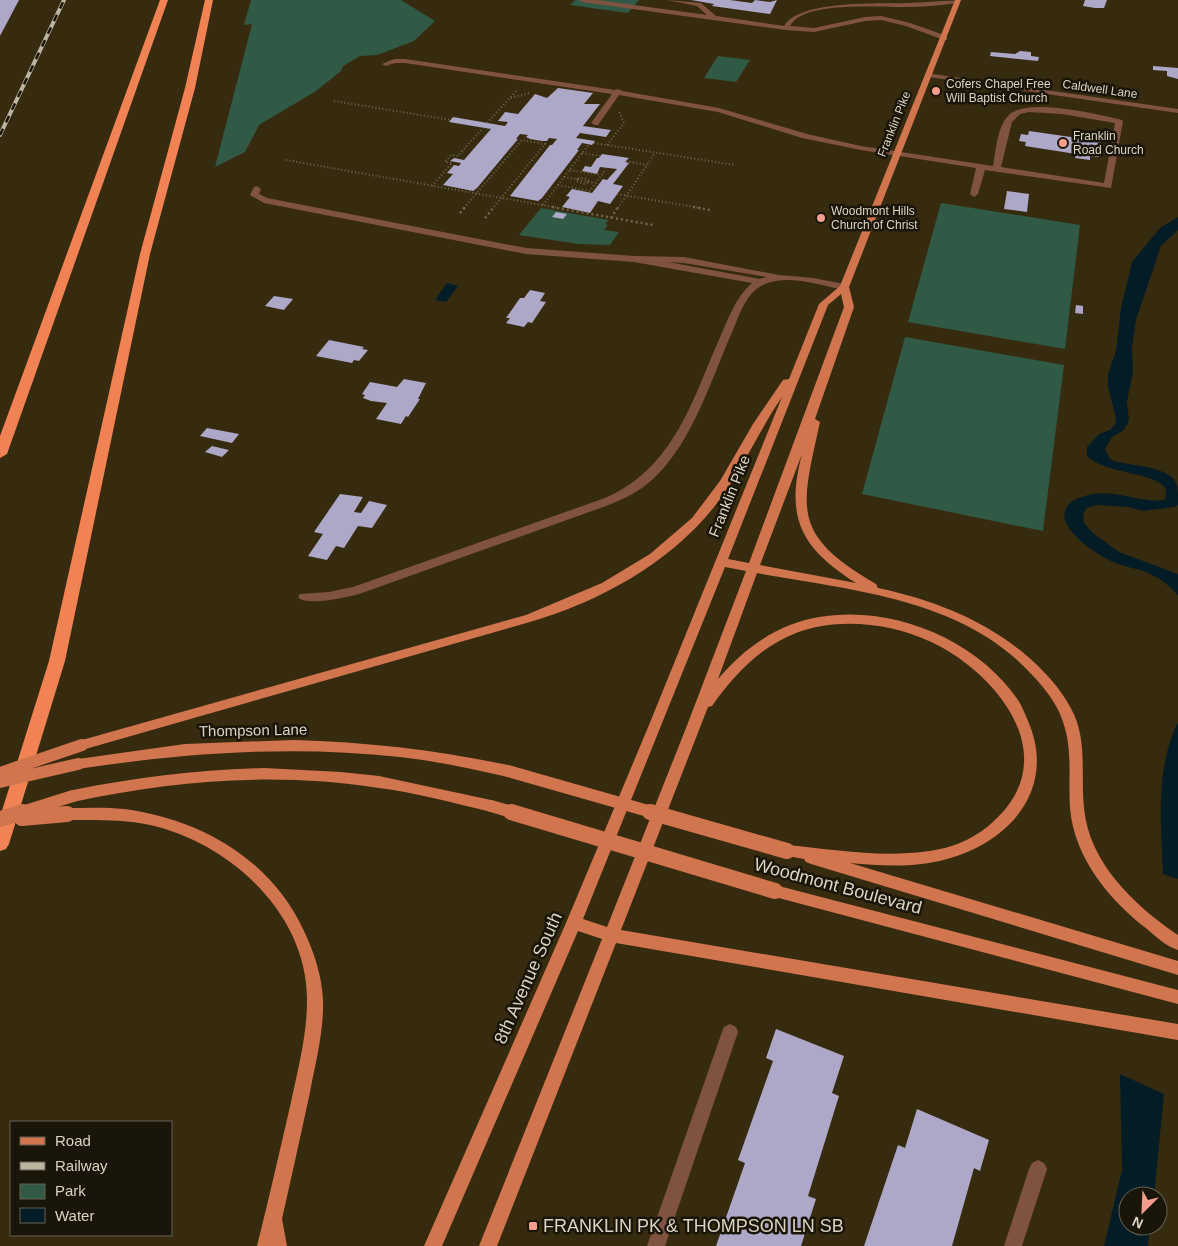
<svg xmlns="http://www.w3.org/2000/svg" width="1178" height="1246" viewBox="0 0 1178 1246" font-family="Arial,sans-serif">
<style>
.green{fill:#315a46}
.water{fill:#041c25}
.building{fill:#ada7c8}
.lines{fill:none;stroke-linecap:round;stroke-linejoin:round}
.path-far1{stroke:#71664f;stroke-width:2;stroke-dasharray:1 2.5;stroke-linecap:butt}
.path{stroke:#71664f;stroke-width:2.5;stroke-dasharray:2 3;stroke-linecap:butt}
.minor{fill:#805341;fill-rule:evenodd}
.major{fill:#d1754e;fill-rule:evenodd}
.highway{fill:#f18253;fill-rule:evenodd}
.rail-casing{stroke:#bdb4a2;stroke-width:4}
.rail{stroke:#1a1509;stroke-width:2.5;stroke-dasharray:7;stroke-linecap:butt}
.major-bridge-far1{stroke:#d1754e;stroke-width:12}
.major-bridge{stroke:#d1754e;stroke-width:16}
.poi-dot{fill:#f49d8d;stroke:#1a1509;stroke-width:2}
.labels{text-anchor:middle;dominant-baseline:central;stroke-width:5;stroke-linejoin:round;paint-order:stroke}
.far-poi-label{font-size:12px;fill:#dbd3c3;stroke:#1a1509;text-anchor:start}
.far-street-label{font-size:12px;fill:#dbd3c3;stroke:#1a1509}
.street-label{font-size:15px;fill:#dbd3c3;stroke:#1a1509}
.near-street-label{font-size:18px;fill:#dbd3c3;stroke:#1a1509}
.near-poi-label{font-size:18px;fill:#dbd3c3;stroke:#1a1509;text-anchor:start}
</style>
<rect width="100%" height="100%" fill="#372b0f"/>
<g class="green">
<polygon points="251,0 401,0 435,21 414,41 377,55 360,56 343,66 341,71 316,91 259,125 245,152 215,167 252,24 244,25"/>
<polygon points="575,0 639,0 628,13 570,5"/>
<polygon points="718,56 750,60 736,82 704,78"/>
<polygon points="941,203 1080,225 1065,349 908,322"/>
<polygon points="541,208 609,220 605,224 608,225 604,230 619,232 610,245 579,244 519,235"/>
<polygon points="905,337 1064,365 1043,531 862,494"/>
</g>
<g class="water">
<path d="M1178,217V230L1161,246L1136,320L1132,347L1133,372L1127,401L1129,420L1124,430L1112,437L1105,449L1110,459L1114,461C1132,466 1171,466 1177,485C1178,491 1178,499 1178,505L1175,507L1142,511L1128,507L1096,505L1087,508L1083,514L1084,523L1093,533L1119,552L1178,574V595C1171,588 1164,581 1154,576C1141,568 1125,568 1111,561C1096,554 1059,530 1065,511C1068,500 1083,496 1093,494C1117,490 1141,503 1165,500L1166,489C1152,470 1109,476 1087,456V447L1099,434L1110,430L1115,424L1116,418L1108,387V374L1116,351L1121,308L1132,262L1160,228Z"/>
<polygon points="447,283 458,286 446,302 435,300"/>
<path d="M1178,722V879L1163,874C1161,824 1155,768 1178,722Z"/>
<polygon points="1120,1074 1164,1094 1154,1196 1128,1196 1128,1226 1150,1226 1148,1246 1104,1246 1122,1170"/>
</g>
<g class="building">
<polygon points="0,0 19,0 0,36"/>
<polygon points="691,0 730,0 752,3 755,0 770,2 777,0 770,14 712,6 714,4"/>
<polygon points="1085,0 1107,0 1104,8 1095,8 1083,6"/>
<polygon points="1020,51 1031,52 1031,56 1039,57 1038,61 990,56 991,52 1015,54"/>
<polygon points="1153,66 1178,68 1178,79 1167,76 1167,71 1153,70"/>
<polygon points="558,88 593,93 584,104 600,104 583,126 611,130 606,137 580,133 576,138 595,141 592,145 582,143 577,150 579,150 542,198 538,201 510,196 550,145 552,145 557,139 549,138 547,141 542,141 530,139 526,137 528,135 520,134 516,139 518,139 477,188 473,191 443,185 453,174 447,173 454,165 459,166 461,163 450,161 454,158 464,160 491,129 449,122 453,117 505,126 508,122 498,121 505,112 518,114 535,94 547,98"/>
<polygon points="1029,131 1078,138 1079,135 1093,137 1093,141 1101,142 1099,157 1090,156 1090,160 1075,158 1076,154 1025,146 1026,142 1019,141 1021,134 1028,135"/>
<polygon points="602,154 629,158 625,162 629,163 613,184 623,186 610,204 598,201 590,213 562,207 570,197 566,196 572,189 592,193 603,179 607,180 617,169 600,167 597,174 582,171 585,166 591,167 597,158 599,158"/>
<polygon points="1007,191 1029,194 1027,212 1004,209"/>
<polygon points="556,212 567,214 563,219 552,217"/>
<polygon points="530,290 545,293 540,301 546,302 532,323 528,322 524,327 506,323 510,318 506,318 520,298 524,298"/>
<polygon points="274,296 293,299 284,310 265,306"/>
<polygon points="1076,305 1083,306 1083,314 1075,313"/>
<polygon points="329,340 364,347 362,349 368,350 359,361 354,360 352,363 316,356"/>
<polygon points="404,379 426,383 418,399 420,399 408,417 406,416 401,424 376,419 387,403 371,401 363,398 365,395 362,394 370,382 397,387"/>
<polygon points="207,428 239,434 232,443 200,436"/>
<polygon points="212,446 229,450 222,457 205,452"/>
<polygon points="340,494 363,497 354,512 361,513 369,501 387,505 372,528 358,526 344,548 336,546 327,560 308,556 323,534 314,532"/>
<polygon points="776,1029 844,1056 832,1093 839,1096 808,1196 816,1199 801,1246 716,1246 745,1163 738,1160 773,1061 766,1058"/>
<polygon points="917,1109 989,1140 980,1171 974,1168 952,1246 864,1246 898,1145 905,1148"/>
</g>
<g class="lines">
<g class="path-far1">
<polyline points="511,98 529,93"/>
<polyline points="334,101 451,120"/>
<polyline points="487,123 517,90"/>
<polyline points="594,143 735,165"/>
<polyline points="607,145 624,123 619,112"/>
<polyline points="582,153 600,156"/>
<polyline points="286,160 559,208"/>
<polyline points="626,161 647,165"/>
<polyline points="570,170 601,175"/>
<polyline points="564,177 595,183"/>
<polygon points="578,178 585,178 589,181 585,184 576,181"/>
<polyline points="558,185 590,191 606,169"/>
<polyline points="432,186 452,163 445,162 451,155 458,156 483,128"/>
<polyline points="617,194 701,208"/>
<polyline points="543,205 589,144"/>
<polyline points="464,208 522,140 545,144 493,208"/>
<polyline points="618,208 655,153"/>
</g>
<g class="path">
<polyline points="552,207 653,225"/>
<polyline points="693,207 710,210"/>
<polyline points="460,213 465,207"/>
<polyline points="485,218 494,207"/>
<polyline points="611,218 618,207"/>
</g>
<g class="minor">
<path d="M579,0H597L707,15L697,6L667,0L701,3L716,16L784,26C799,0 877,4 908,3C924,3 946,0 961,1L958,3C941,5 925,7 908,7C880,8 804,0 790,26L814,28L865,17L881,16L910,23L947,36V40H944L906,26L881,20L865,21L814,32L786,30L582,2Z"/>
<path d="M394,59H405L615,90L618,89L622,91L719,108L807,134L861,146L993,166C996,151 997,126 1009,115C1028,97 1095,114 1119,119L1123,121L1111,188L985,170L978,194L974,197L970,194L976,168L861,150L802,138L718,112L619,95L598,125H595L591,123L612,94L405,63H395L386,66L382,64ZM1029,112L1062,114L1115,123L1104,183L1001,167L1012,122L1020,114Z"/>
<polygon points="926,73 1178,109 1178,113 929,77 926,77"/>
<path d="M257,186L261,189L259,194L267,198L526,248L634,256L684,257L779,275L813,278L844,284L849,287L844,290C820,285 788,274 765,284C747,291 740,313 733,330C712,377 693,441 655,477C641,491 624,499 606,506L359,594C348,597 305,607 298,597L300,594L329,592L353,587L605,498C675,468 693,398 721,335C729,317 736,297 752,283L634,262L526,254L264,203L250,195L254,187ZM668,262L684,263L767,277L760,279Z"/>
<polygon points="730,1024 736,1027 738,1032 665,1246 647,1246 722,1032 724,1027"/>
<polygon points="1038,1160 1044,1163 1047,1169 1022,1246 1004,1246 1029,1169 1032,1163"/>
</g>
<g class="major">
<path d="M955,0H961L849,287L854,307L815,419L820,422C801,509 790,534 876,584L878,588C939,601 996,624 1041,669C1056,684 1070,702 1077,722C1086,750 1081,779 1084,808C1089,863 1135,906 1178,935V950C1166,946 1156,937 1147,929C1109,900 1074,857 1070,808C1068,779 1073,750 1063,722C1056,698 1034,676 1016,659C947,597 844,589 757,573L718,679C738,655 762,636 790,625C869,595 972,632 1018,700C1022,706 1025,714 1028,721C1057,787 1011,842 947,859C916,868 882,866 850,863L1178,961V975L811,864L806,862L804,859L782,855L780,851L782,847L787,845C839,850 893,860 945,848C965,843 985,831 999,816C1063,751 992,669 929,641C890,623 837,617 796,633C760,647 734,675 712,706L708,707L621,930L1178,1024V1040L616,943L497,1246H479L602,939L578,931L442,1246H424L566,923L649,725L782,397C760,429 745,464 723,495C679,558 603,601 530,622L82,750L77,749L75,745L77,741L82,740L526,615L602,583L650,554L692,518L720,481L753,424L783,380L789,379L819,304L840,286ZM841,294L844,307L749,563L728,559L828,305ZM802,454C785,518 801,548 856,583L760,565ZM725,567L746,571L686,728L607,927L583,919Z"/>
<path d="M293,740C367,742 436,750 508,765L513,767L515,771L513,775L508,777C472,769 436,761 400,757C291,745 185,753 78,769L73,768L71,764L73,760L78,759L185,744Z"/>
<path d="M264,768L341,772L379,776L491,800L496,802L498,806L496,810L491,812C454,803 417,793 379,788C277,772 174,780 73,802L68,800L66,796L68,792L73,790C137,777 199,770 264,768Z"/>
<path d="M67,808C86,808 105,807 124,809C200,819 271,859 304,931C314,952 322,976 323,1000C324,1032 315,1065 309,1097C300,1138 291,1179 282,1219L287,1246H257C269,1198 280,1150 291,1102C298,1069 307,1035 307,1001C308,914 230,843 150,825C122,819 95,820 67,820L62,818L60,814L62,810Z"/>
<polygon points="775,885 1178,990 1178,1004 775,897 770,896 768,891 770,886"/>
</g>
<g class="highway">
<polygon points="160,0 168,0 7,454 0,458 0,436"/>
<polygon points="205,0 213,0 195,88 150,254 65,661 9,844 6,849 0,851 0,817 49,661 140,254 185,88"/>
</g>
<g class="rail-casing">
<polyline id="rail" points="0,135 64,0"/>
</g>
<use href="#rail" class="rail"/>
<g class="major-bridge-far1">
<polyline points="508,771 655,813"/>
<polyline points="0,773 82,745"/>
<polyline points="0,782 78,764"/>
<polyline points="491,806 515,813"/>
<polyline points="19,813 73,796"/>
</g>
<g class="major-bridge">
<polyline points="511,812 775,891"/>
<polyline points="650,812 787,851"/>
<polyline points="22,818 67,814"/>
<polyline points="0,819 23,812"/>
</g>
</g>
<g class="poi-dot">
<circle cx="936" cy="91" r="5"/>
<circle cx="1063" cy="143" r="5"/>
<circle cx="821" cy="218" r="5"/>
<rect x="528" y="1221" width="10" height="10" rx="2.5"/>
</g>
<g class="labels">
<g class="far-poi-label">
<text x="946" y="84">Cofers Chapel Free<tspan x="946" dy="14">Will Baptist Church</tspan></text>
<text x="1073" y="136">Franklin<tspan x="1073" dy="14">Road Church</tspan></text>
<text x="831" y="211">Woodmont Hills<tspan x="831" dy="14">Church of Christ</tspan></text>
</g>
<g class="far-street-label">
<text transform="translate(1100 89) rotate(8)">Caldwell Lane</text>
<text transform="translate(894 124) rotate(-68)">Franklin Pike</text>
</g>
<g class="street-label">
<text transform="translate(729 496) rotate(-68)">Franklin Pike</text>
<text transform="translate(253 730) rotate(-1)">Thompson Lane</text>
</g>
<g class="near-street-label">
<text transform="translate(838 886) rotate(15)">Woodmont Boulevard</text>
<text transform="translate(528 978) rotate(-66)">8th Avenue South</text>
</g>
<g class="near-poi-label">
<text x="543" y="1226">FRANKLIN PK &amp; THOMPSON LN SB</text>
</g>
</g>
<rect x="10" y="1121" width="162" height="115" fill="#1a1509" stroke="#676153"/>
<rect x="20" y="1137" width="25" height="8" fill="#d1754e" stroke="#676153"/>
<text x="55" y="1146" font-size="15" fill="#dbd3c3">Road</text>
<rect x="20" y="1162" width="25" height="8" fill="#bdb4a2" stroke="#676153"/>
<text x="55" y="1171" font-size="15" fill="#dbd3c3">Railway</text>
<rect x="20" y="1184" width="25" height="15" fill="#315a46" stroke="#676153"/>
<text x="55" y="1196" font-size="15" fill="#dbd3c3">Park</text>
<rect x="20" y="1208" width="25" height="15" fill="#041c25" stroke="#676153"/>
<text x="55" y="1221" font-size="15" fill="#dbd3c3">Water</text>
<g transform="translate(1143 1211) rotate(204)"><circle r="24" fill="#1a1509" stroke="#676153"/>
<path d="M0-4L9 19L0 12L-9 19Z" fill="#f49d8d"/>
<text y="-8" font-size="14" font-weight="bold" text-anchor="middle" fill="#dbd3c3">N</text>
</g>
</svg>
